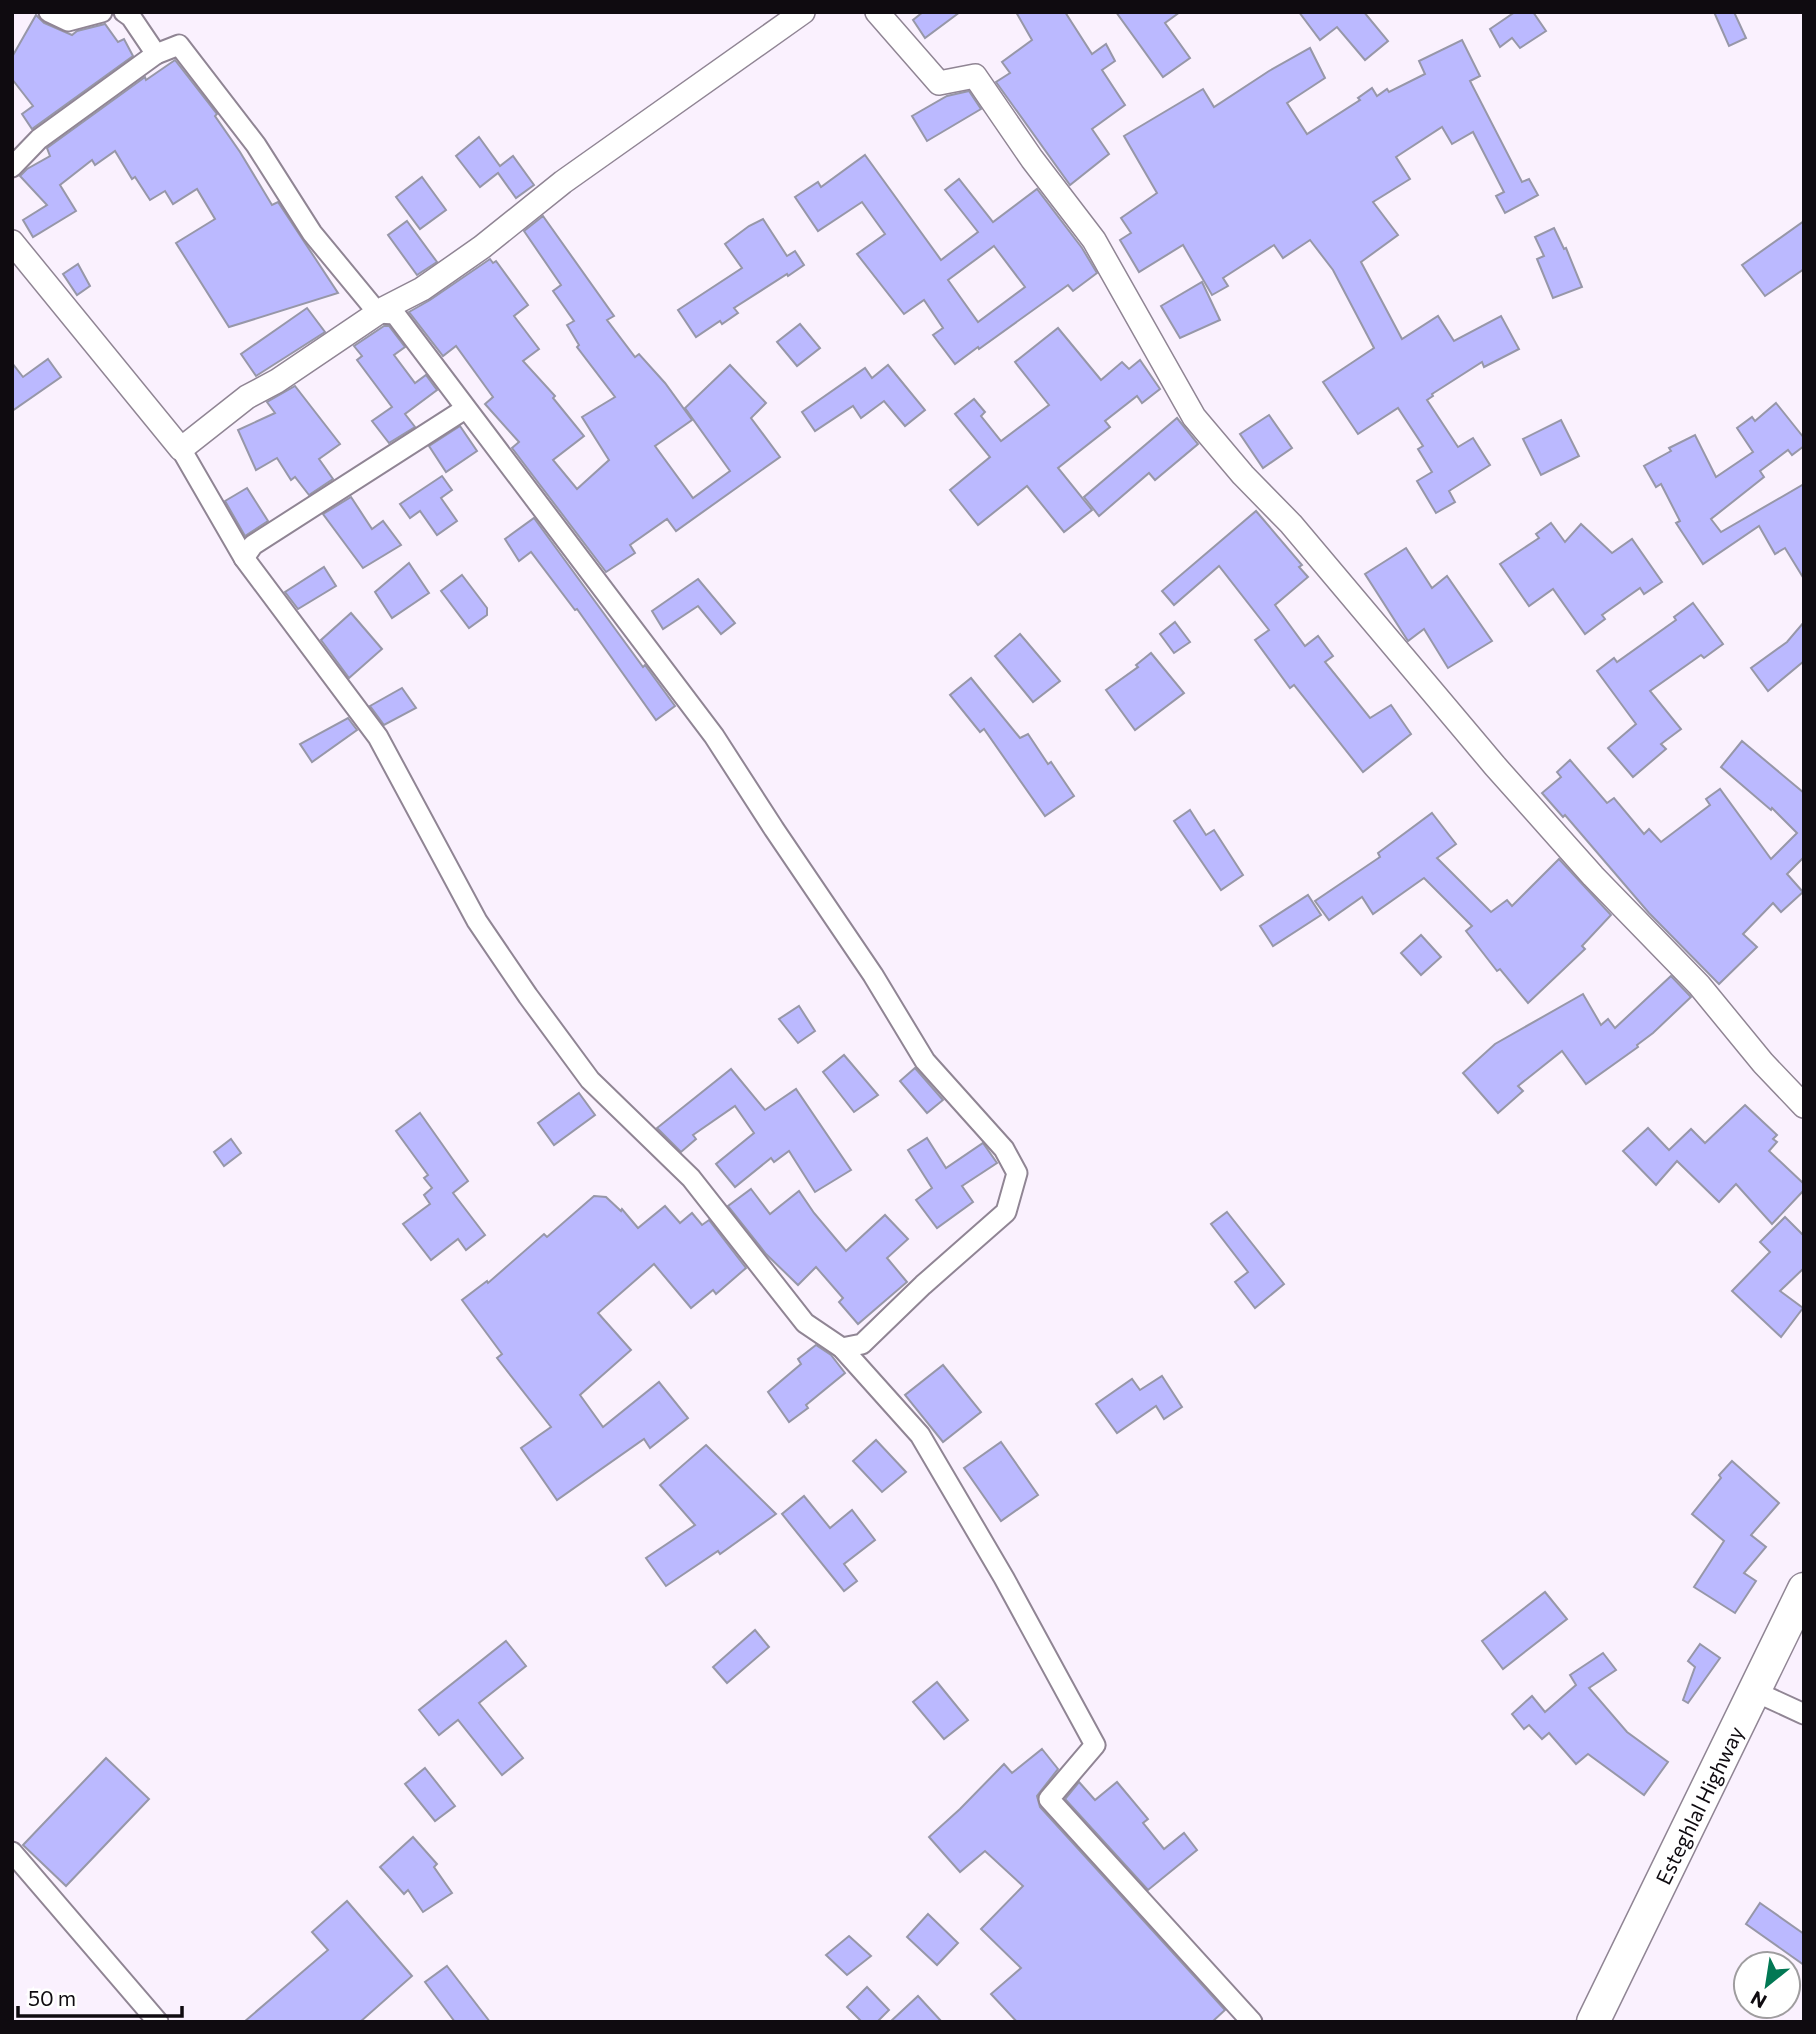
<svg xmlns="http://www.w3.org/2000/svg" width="1816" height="2034" viewBox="0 0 1816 2034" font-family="Commissioner,sans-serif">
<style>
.building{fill:#bbb9ff;stroke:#9797a8;stroke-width:2;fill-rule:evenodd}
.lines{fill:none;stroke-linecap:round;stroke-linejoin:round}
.minor-casing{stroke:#908594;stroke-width:23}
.tertiary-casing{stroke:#908594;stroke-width:26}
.trunk-casing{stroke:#908594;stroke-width:35}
.minor{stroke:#fff;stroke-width:19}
.tertiary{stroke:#fff;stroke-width:23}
.trunk{stroke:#fff;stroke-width:32}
.labels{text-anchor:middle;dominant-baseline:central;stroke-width:5;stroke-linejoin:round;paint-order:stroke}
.street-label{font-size:21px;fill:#0f0b10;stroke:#fff}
</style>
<rect width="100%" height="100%" fill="#faf1fe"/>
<g class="building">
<polygon points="923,12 960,12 925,38 913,20"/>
<polygon points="1016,12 1065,12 1092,54 1106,44 1115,61 1102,70 1125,105 1092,129 1109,154 1070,185 996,82 1010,73 1002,62 1032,40"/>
<polygon points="1116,12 1180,12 1165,23 1190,58 1163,77"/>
<polygon points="1299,12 1364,12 1388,41 1365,60 1337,27 1320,40"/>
<polygon points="1515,12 1533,12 1546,31 1520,48 1512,38 1500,47 1490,29"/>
<polygon points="1714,12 1734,12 1746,38 1729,46"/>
<polygon points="36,15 44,23 72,35 77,31 105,24 118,42 124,39 133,56 32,129 22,114 33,106 12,79 12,57"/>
<polygon points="1462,40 1480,76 1470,81 1522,182 1529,179 1538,195 1505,213 1496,196 1504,192 1473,132 1452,144 1442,127 1396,157 1410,179 1373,202 1398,235 1361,262 1402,339 1438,316 1454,341 1501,316 1519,349 1484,367 1482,362 1432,394 1433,396 1427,400 1458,447 1473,438 1490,465 1449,491 1455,502 1436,513 1417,481 1432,472 1418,449 1423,446 1398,408 1358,434 1323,382 1374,348 1333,270 1310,240 1283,258 1274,245 1223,278 1228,286 1212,295 1183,245 1139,272 1120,240 1131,233 1121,218 1157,193 1124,136 1203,89 1214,107 1269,71 1310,48 1325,78 1287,103 1307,134 1360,100 1358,98 1372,88 1377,96 1387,89 1389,92 1425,74 1419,61"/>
<polygon points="175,60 217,114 215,116 240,152 272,205 278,202 338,293 229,327 176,243 215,219 197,189 173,204 165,191 150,200 135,177 132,179 115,151 95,165 92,160 60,185 76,211 33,237 23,220 47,205 20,176 27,169 50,156 47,148 145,77 146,80"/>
<polygon points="969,91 981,109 927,141 912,116 947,96"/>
<polygon points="479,137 500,166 513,156 534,185 516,198 498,173 480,187 456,156"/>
<path d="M865,155L941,260L978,232L945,190L959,179L993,222L1037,189L1082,248L1097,273L1073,291L1068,285L979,349L978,347L955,364L933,335L943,328L924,300L904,314L857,254L885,234L862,202L818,231L795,197L818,182L821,187ZM994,246L1025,287L978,322L948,280Z"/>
<polygon points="422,177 446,210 420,229 396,197"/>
<polygon points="543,216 614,316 607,320 635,357 639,354 665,383 692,420 655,446 693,498 730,471 685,408 730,365 766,403 751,418 780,457 676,531 667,519 630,545 635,553 606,572 512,448 519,442 485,404 493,397 456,346 443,356 409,312 430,300 490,259 493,263 496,261 528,305 514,316 539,349 523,361 555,396 553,398 584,436 553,460 577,489 609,460 582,417 615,397 577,347 579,345 567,325 574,321 553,291 561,285 524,231"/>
<polygon points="763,219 787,256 795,251 804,265 788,276 787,274 734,308 738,313 722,324 720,321 696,337 678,310 742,268 725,244 749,226"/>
<polygon points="407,221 437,262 417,275 388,235"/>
<polygon points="1804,221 1804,269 1765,296 1742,265"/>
<polygon points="1554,228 1564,249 1566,248 1582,287 1553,298 1537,259 1544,256 1535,237"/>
<polygon points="78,264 90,286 77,295 63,274"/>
<polygon points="1202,282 1220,320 1180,338 1161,306"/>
<polygon points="307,308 325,332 256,376 241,354"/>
<polygon points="800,324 820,348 797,366 777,342"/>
<polygon points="384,326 389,326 405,347 394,355 415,383 426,375 437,390 405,414 415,427 389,443 372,421 392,407 357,360 362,356 354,346"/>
<polygon points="1058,328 1101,380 1122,362 1129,369 1140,360 1160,389 1142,403 1137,396 1105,421 1110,427 1058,468 1092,510 1064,532 1027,486 978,525 950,490 990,457 955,414 974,399 985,412 981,416 1001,441 1049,405 1015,362"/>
<polygon points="48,359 61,377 12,411 12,363 23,377"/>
<polygon points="888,365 925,410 905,426 884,401 861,418 853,406 815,431 802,412 865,368 872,378"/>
<polygon points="295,386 340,444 319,459 333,479 309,495 295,477 291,480 277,458 256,470 238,430 275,413 267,402"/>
<polygon points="1776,403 1804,438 1804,446 1792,455 1788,450 1760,471 1764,477 1711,519 1721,532 1804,484 1804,579 1785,548 1775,554 1759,526 1703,564 1676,523 1680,521 1661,484 1656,487 1644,466 1671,451 1669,448 1695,435 1716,477 1753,452 1737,428 1752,417 1755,421"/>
<polygon points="1269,415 1292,448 1263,468 1240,434"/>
<polygon points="1177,418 1198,444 1155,480 1149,473 1099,516 1084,497"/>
<polygon points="1561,420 1579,456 1541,475 1523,439"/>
<polygon points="460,426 477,451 446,472 429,446"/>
<polygon points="442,476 452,490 441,498 457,521 437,535 420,511 410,518 400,504"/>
<polygon points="247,488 268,521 245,536 225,501"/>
<polygon points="351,497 372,529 383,521 401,545 363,568 323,514"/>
<polygon points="1256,511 1302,565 1299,567 1308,577 1275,605 1305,646 1318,636 1333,656 1325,662 1370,718 1391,705 1411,734 1363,772 1294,685 1290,688 1255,640 1269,630 1219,566 1174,605 1162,591"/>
<polygon points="534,518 643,667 645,665 675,706 656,720 577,609 575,610 531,552 519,561 505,539"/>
<polygon points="1551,523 1565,542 1581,524 1612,553 1632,539 1662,582 1644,594 1640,588 1602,615 1605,619 1585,634 1553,589 1529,606 1500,564 1539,538 1536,534"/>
<polygon points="1406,548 1432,588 1447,576 1492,641 1448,668 1424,629 1408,641 1365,574"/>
<polygon points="409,563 429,593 392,618 375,592"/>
<polygon points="324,567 336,586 298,609 285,592"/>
<polygon points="462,575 487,608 487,615 469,628 441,591"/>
<polygon points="698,579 735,623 721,634 698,606 663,629 652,611"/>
<polygon points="1693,603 1723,644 1704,658 1701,655 1650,691 1681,729 1661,744 1666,749 1633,777 1608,748 1636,724 1597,671 1614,658 1617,662 1676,620 1674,617"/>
<polygon points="351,613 382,649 349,678 321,640"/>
<polygon points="1175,622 1190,642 1174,653 1160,634"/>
<polygon points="1804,622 1804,661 1768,691 1751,668 1787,642"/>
<polygon points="1020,634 1060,681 1033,702 995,656"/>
<polygon points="1151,653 1184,693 1135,730 1106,690 1138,667 1136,665"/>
<polygon points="971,678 1020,738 1028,734 1048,764 1051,762 1074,796 1045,816 984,729 980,732 950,695"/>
<polygon points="402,688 416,708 384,725 370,706"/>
<polygon points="348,718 357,730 312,762 300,744"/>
<polygon points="1742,741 1804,793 1804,857 1787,874 1803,892 1781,912 1773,903 1743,934 1757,947 1719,984 1649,913 1565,815 1563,817 1542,793 1561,777 1557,772 1570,760 1607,803 1614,798 1644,834 1649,829 1661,842 1710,805 1706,799 1720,789 1771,859 1797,833 1772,808 1771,810 1721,767"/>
<polygon points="1190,810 1206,835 1214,830 1243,875 1221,890 1174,821"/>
<polygon points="1432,813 1456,844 1437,858 1491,912 1507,900 1512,906 1559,859 1611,915 1582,946 1585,949 1528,1003 1500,969 1497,971 1466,931 1472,926 1424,878 1373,914 1362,897 1329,920 1315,901 1380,857 1378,853"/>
<polygon points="1308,895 1321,915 1273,946 1260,926"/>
<polygon points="1421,935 1441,957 1421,975 1401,953"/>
<polygon points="1671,976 1691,997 1653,1033 1637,1045 1638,1047 1586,1084 1562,1051 1518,1086 1523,1091 1498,1113 1463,1073 1495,1044 1583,994 1601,1025 1608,1019 1615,1028"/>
<polygon points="799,1006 815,1031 798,1043 779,1019"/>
<polygon points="844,1055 878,1095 854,1112 823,1072"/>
<polygon points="915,1068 943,1100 927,1113 900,1081"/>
<polygon points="731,1069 765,1110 796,1089 851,1170 815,1192 789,1151 774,1162 771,1158 735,1187 716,1164 754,1133 735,1106 693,1135 696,1139 681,1152 657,1128"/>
<polygon points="579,1093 595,1115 554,1145 538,1123"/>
<polygon points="1745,1105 1777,1135 1773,1139 1777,1142 1769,1151 1804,1184 1804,1190 1772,1224 1736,1184 1719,1202 1677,1161 1656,1185 1623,1151 1648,1128 1669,1150 1691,1129 1705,1143"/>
<polygon points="420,1113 468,1181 453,1193 485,1235 466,1250 458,1239 431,1260 403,1224 430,1204 424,1195 432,1188 424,1178 428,1175 396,1131"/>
<polygon points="927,1138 946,1168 983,1143 997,1163 962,1186 973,1202 937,1228 916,1200 932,1188 908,1150"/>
<polygon points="231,1139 241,1153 224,1166 214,1152"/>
<polygon points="751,1189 770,1214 799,1191 814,1213 846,1251 885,1215 908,1239 887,1258 907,1282 858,1324 839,1302 843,1298 816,1267 798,1285 766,1254 728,1206"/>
<polygon points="594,1196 606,1197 621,1211 622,1209 638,1228 665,1206 680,1223 692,1213 702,1225 709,1220 746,1268 716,1294 713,1290 691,1308 654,1264 598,1313 631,1350 580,1395 603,1427 659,1382 688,1418 650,1448 644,1439 557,1500 521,1448 551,1427 497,1358 502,1354 462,1300 487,1281 488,1283 544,1234 547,1237"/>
<polygon points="1227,1212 1284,1284 1255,1308 1235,1282 1248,1272 1211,1224"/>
<polygon points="1785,1217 1804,1236 1804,1268 1780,1291 1803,1308 1781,1337 1732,1291 1770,1252 1760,1242"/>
<polygon points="816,1345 831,1355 845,1373 806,1405 808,1408 789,1422 768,1392 801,1364 798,1359"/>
<polygon points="943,1365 981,1412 943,1442 905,1395"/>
<polygon points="1162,1376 1182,1407 1164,1419 1156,1406 1117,1433 1096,1404 1132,1379 1140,1390"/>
<polygon points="876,1440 906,1472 882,1492 853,1461"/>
<polygon points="1001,1442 1038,1495 1001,1521 964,1468"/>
<polygon points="706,1445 776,1514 720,1554 718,1551 666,1586 646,1558 695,1525 660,1485"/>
<polygon points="1732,1461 1779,1503 1751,1535 1766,1547 1744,1573 1756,1581 1735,1613 1694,1587 1724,1541 1692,1514 1721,1478 1719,1475"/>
<polygon points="804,1496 830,1528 852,1510 875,1540 844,1564 857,1581 844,1591 782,1514"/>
<polygon points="1545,1592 1567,1619 1503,1669 1482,1641"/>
<polygon points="755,1630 769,1647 727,1683 713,1667"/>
<polygon points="506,1641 526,1666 479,1703 523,1758 502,1775 458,1720 439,1735 419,1710"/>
<polygon points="1700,1644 1720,1658 1688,1703 1683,1700 1695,1667 1688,1661"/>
<polygon points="1603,1653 1616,1670 1589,1688 1627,1732 1668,1762 1644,1795 1588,1754 1576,1764 1549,1733 1542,1739 1529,1725 1524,1729 1512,1714 1532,1696 1545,1712 1576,1685 1570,1675"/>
<polygon points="937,1682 968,1720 944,1739 913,1702"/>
<polygon points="1042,1749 1058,1769 1037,1796 1040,1807 1225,2010 1212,2022 1017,2022 991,1994 1021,1968 981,1929 1023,1886 985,1851 960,1872 929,1837 960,1809 1004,1764 1012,1773"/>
<polygon points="106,1758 149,1799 66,1886 23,1845"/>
<polygon points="425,1768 455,1806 435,1821 405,1784"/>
<polygon points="1079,1782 1095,1800 1117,1782 1148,1819 1143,1823 1164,1849 1184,1833 1197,1850 1148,1890 1065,1799"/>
<polygon points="413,1837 437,1864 434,1867 452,1893 423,1912 408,1890 404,1894 380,1867"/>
<polygon points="347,1901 412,1976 360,2022 244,2022 328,1950 312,1932"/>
<polygon points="1760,1903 1804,1934 1804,1965 1746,1924"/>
<polygon points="928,1914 958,1943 937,1965 907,1937"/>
<polygon points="849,1936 871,1956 847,1975 826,1955"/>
<polygon points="447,1966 490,2022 455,2022 425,1982"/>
<polygon points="867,1987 889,2010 877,2022 862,2022 847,2007"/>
<polygon points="918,1996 942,2022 890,2022"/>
</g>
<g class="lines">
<g class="minor-casing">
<g id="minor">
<polyline points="49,12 68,21 102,12"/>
<polyline points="124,12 131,17 156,54 179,45 256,145 312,233 378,313 395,314 714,736 774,829 873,975 925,1061 1004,1149 1017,1173 1006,1212 923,1285 862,1344 842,1348"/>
<polyline points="12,167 39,139 156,54"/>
<polyline points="181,449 244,558 378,737 477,921 528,996 590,1080 691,1178 805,1323 842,1348 920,1435 1004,1578 1095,1745 1049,1799 1252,2022"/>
<polyline points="244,558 253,545 465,409"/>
<polyline points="1754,1691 1804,1714"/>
<polyline points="12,1852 158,2022"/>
</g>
</g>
<g class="tertiary-casing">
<g id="tertiary">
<polyline points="877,12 939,83 975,76 1032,159 1094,240 1194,417 1243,475 1291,524 1495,766 1593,876 1699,985 1763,1063 1804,1106"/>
<polyline points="12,242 181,449 247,397 277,381 385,308 422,289 482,247 563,182 803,12"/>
</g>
</g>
<g class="trunk-casing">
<polyline id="trunk" points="1593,2022 1804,1589"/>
</g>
<use href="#minor" class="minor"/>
<use href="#tertiary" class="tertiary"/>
<use href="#trunk" class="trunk"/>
</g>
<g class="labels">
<g class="street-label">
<text transform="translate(1699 1805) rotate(-64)">Esteghlal Highway</text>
</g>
</g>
<rect width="1816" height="2034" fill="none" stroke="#0f0b10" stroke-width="28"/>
<g transform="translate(1767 1985) rotate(210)"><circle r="33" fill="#ffffff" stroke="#9f9d9f" stroke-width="2"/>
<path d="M0-5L12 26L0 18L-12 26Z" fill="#027854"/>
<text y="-10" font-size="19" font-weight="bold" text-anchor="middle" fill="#0f0b10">N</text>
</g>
<path d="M18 2006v10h164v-10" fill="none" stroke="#0f0b10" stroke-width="3.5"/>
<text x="28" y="2006" font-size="21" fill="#0f0b10" stroke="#ffffff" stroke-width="5" paint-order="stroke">50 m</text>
</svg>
